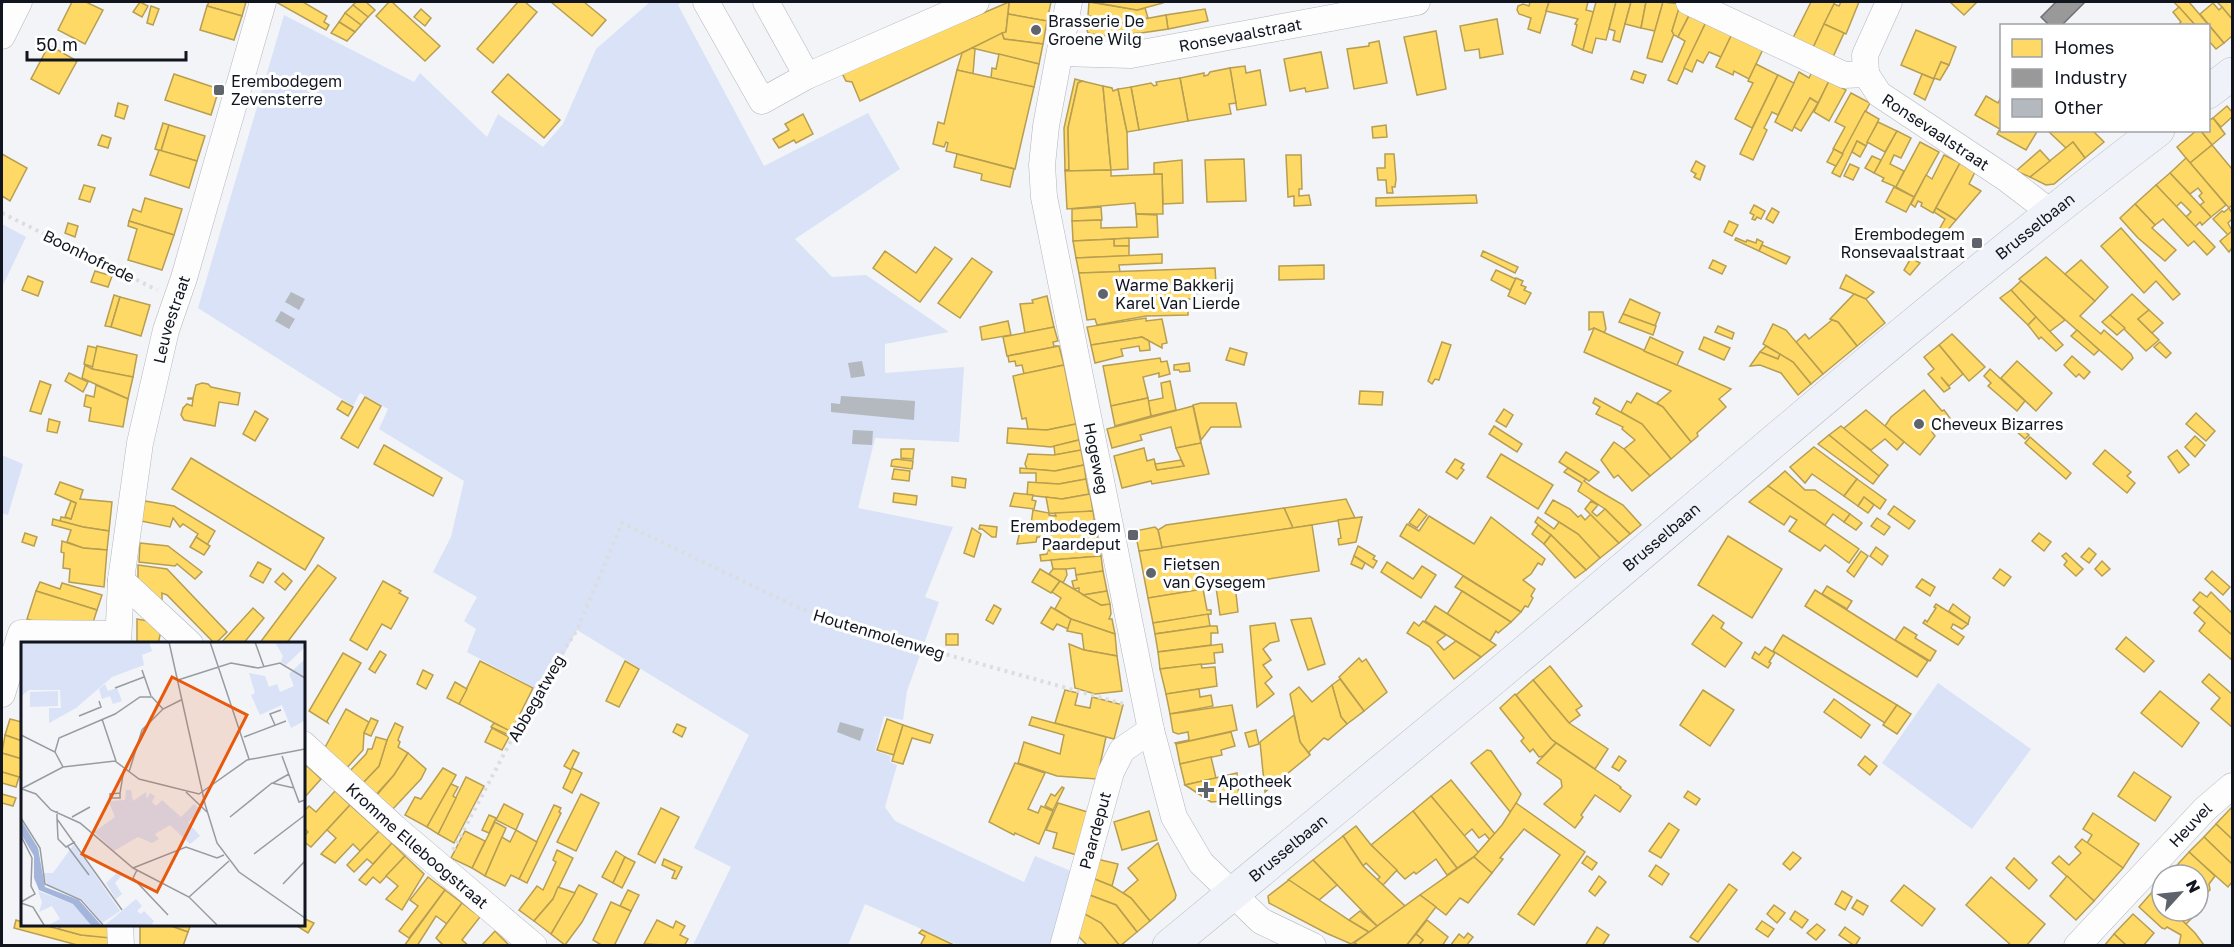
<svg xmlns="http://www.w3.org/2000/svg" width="2234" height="947" viewBox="0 0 2234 947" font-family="'Golos Text',sans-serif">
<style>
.green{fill:#d9e2f6}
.homes{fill:#ffd966;stroke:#b79e51;stroke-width:1.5}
.industry{fill:#999;stroke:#707175;stroke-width:1.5}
.building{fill:#b4b8bf}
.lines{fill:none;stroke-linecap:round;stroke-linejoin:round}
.minor-casing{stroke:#b3b6bd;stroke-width:27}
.major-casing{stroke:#b4bac4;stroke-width:34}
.path{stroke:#dcddde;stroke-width:4;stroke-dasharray:3 4.5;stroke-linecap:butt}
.minor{stroke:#fdfdfe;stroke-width:26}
.major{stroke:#eff2f8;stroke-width:33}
.poi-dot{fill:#5f636b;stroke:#fff;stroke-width:2}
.labels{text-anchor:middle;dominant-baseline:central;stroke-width:6;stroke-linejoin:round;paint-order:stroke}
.poi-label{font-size:16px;fill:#101520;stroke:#fff;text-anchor:start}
.street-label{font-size:16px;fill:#101520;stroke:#fff}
.inset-road{fill:none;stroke:#989ba1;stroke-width:1.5}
.view{fill:#e8590c;fill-opacity:0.15;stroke:#e8590c;stroke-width:3}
.inset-edge{fill:none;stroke:#101520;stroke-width:3}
</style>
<rect width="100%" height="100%" fill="#f2f4f7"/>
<g class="green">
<polygon points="650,2 682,2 678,5 764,166 868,113 900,169 795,239 832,277 866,275 949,332 885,344 885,373 964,367 959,442 875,438 858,508 953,527 925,597 939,602 907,691 903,720 884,716 875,751 891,756 890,762 897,765 885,807 895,821 1024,882 1035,856 1071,871 1052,945 958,945 865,904 848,945 693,945 731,867 694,848 749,735 577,630 544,693 467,652 476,629 464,621 477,597 433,572 451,537 464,481 379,429 388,409 360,393 353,406 198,308 284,15 414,82 420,73 487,137 498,114 543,147 563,124 596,49"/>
<polygon points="2,224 26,237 2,287"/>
<polygon points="2,455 23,464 8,515 2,513"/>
<polygon points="1938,683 2031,749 1972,829 1882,763"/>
</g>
<g class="homes">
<polygon points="72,2 86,2 103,10 85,44 58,30"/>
<polygon points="140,2 148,6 142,17 133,12"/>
<polygon points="209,2 246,2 242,16 207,6"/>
<polygon points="276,2 303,2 327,16 324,22 329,25 326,30"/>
<polygon points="356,2 366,2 375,10 368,17 353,5"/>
<polygon points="389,2 392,2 440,46 425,61 376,16"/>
<polygon points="518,2 525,2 537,12 493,63 477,49"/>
<polygon points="551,2 584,2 606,20 592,36"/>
<polygon points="1009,2 1051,2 1047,21 1008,14"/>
<polygon points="1009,2 1006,32 860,101 852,82 846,81 842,73 968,17 969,19"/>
<polygon points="1089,2 1137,10 1145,8 1148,18 1123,23 1088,16"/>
<polygon points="1092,2 1163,2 1163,3 1137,10"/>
<polygon points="1530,2 1549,2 1540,33 1528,29 1531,18 1519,14 1517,10 1518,6 1523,4 1529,6"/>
<polygon points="1549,2 1588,2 1586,10 1594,12 1583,50 1572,45 1577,25 1575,24 1578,19 1546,11"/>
<polygon points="1596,2 1616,2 1606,40 1596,38 1592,53 1583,50"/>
<polygon points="1616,2 1631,2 1620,42 1613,40 1615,31 1609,29"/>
<polygon points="1631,2 1646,2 1641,28 1625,24"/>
<polygon points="1646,2 1663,2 1655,31 1641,28"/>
<polygon points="1663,2 1681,4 1672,31 1674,34 1662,62 1647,58"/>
<polygon points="1811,2 1835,2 1812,50 1792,40"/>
<polygon points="1841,2 1859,2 1846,34 1824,24 1834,4 1839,6"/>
<polygon points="1950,2 1977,2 1964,15"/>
<polygon points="2174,2 2189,2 2224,43 2216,49 2208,40 2208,26 2196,26"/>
<polygon points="2217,2 2232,2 2232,19 2222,7"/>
<polygon points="2213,3 2219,10 2222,7 2232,19 2232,36 2224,43 2200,14"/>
<polygon points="353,5 368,17 361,25 345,13"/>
<polygon points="151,6 159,9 153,25 147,23"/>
<polygon points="207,6 242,16 234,40 200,30"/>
<polygon points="2179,7 2196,26 2177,26 2181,22 2173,12"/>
<polygon points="1679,8 1690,13 1678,37 1674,35 1672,31"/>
<polygon points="421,9 431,18 425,26 414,17"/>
<polygon points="1205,9 1208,21 1168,29 1166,15"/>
<polygon points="1691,12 1707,20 1677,84 1668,80 1685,41 1678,37"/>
<polygon points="345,13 361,25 355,32 339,22"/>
<polygon points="1008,14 1047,21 1043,44 1004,39 1002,33 1006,32"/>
<polygon points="1166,15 1168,29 1141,33 1102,36 1088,33 1086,27 1088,16 1123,23"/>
<polygon points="1497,19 1503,54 1480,58 1479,49 1465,51 1460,26"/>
<polygon points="1707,20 1733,32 1721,57 1709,52 1703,63 1697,60 1692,72 1684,68"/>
<polygon points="339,22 355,32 347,41 331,33"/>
<polygon points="1824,24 1844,33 1832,59 1812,50"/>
<polygon points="1916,30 1956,47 1949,65 1941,62 1934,79 1901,65"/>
<polygon points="1436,31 1446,89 1417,95 1404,37"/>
<polygon points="1733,32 1764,47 1749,79 1734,71 1733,75 1716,67"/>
<polygon points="1002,33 1004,39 1043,44 1039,64 972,48"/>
<polygon points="1379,41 1387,83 1354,89 1347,49 1369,46 1369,43"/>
<polygon points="49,45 77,61 59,94 31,79"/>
<polygon points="972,48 975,49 973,74 957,70 962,53"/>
<polygon points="1321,52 1328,88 1306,92 1305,88 1290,91 1284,59"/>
<polygon points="999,54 1039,64 1034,87 991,78 992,68 996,69"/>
<polygon points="1941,62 1949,65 1940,80 1934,78"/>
<polygon points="1756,64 1778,75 1752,128 1735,119 1753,83 1748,81"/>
<polygon points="1245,66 1246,73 1260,70 1266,105 1237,110 1230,68"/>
<polygon points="1230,68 1236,103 1229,104 1231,114 1188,121 1180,78 1204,73 1204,76 1208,75 1210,72"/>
<polygon points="957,70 1034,87 1015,169 946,151 948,143 946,142 944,147 933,144 938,122 944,124"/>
<polygon points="1634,71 1646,75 1643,83 1631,79"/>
<polygon points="1799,72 1809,78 1812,72 1829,81 1818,103 1810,98 1792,131 1775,122"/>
<polygon points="174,74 219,89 211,115 165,100"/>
<polygon points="508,74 560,120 544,138 492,92"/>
<polygon points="1922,74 1934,79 1925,100 1914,94"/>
<polygon points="1778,75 1794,83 1778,115 1772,112 1764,128 1767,130 1753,160 1740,154"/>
<polygon points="1180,78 1188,121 1139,130 1131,87 1151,83 1154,86 1157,85 1156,82"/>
<polygon points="1075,79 1082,81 1078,83 1068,128 1069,170 1065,170 1064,128"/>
<polygon points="1082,81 1103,86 1111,170 1065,171 1065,170 1069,170 1068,128 1078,83"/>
<polygon points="1829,81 1846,90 1829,121 1814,112"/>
<polygon points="1103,86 1112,88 1113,91 1118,89 1127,132 1128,169 1111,170"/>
<polygon points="1131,87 1139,130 1127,132 1118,89"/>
<polygon points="1851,93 1870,103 1843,154 1833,149 1845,127 1835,122"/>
<polygon points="1986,96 1998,103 2000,99 2002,100 2002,130 2038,130 2026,150 1997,134 2000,129 1975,115"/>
<polygon points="1810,98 1818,103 1801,131 1794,127"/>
<polygon points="118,103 128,106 124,119 115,116"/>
<polygon points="2227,106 2232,112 2232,117 2221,127 2213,118"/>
<polygon points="1865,111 1879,119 1866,146 1857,141 1840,177 1832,173"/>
<polygon points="803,114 813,134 796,143 794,140 779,148 773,139 789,130 785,124"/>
<polygon points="2213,118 2225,134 2212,145 2200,130 2208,130 2208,121"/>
<polygon points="1878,122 1897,131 1885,152 1867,142"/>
<polygon points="163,123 169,125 161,151 155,149"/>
<polygon points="169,125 205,136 197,161 161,151"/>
<polygon points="1386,125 1387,137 1373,138 1372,127"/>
<polygon points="2047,130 2092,130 2104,142 2085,158 2073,142 2066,148"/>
<polygon points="2197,130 2200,130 2212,145 2190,163 2177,147"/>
<polygon points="1897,131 1911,138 1901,158 1894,155 1890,164 1904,171 1896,187 1882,181 1884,178 1874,173"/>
<polygon points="102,135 111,138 108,148 98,145"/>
<polygon points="1857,141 1866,146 1860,157 1852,152"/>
<polygon points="1920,142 1939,152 1914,197 1896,187"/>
<polygon points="2073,142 2085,158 2054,184 2046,185 2030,177"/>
<polygon points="2212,145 2232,169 2232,205 2229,208 2190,163"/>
<polygon points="1834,149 1843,154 1836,166 1827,162"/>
<polygon points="159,150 197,161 189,188 150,175"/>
<polygon points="2040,150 2050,161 2030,177 2016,171"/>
<polygon points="2,154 27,168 10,201 2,196"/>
<polygon points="957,154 1014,169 1010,187 981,180 982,174 954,167"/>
<polygon points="1385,154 1394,154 1396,179 1395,187 1392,187 1393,193 1387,193 1386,180 1378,180 1377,168 1385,168"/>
<polygon points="1286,155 1301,155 1302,189 1299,189 1299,196 1309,195 1311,205 1294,206 1294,196 1288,197"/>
<polygon points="1944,155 1960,163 1933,213 1921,206 1922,203 1918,201 1915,207 1911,204 1926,175 1932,179"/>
<polygon points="1872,156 1881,160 1874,173 1865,168"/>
<polygon points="2186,158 2226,205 2211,217 2200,205 2204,202 2199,196 2202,193 2198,188 2190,194 2170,173"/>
<polygon points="1244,159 1246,201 1207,202 1205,160"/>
<polygon points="1182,160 1183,203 1163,204 1162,174 1154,174 1154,163"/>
<polygon points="1696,161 1705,166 1700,180 1694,177 1696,174 1691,171"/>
<polygon points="1960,163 1975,172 1969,184 1981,191 1956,220 1936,208"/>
<polygon points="1850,164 1859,168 1853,180 1844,176"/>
<polygon points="1111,170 1111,176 1162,174 1163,214 1136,214 1135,203 1067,209 1065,171"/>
<polygon points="2170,173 2211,217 2202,225 2200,222 2195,227 2186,217 2191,212 2181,202 2176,207 2156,185"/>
<polygon points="84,185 95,188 90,202 79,199"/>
<polygon points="2156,185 2215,247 2207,255 2194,241 2188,246 2163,219 2155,225 2135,204"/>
<polygon points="1894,187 1914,197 1906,212 1886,202"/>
<polygon points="1476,195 1477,203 1376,206 1376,198"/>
<polygon points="145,198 182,209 174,235 129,221 133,209 141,212"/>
<polygon points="2135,204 2155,225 2152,228 2176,250 2165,261 2138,238 2120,218"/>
<polygon points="1754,205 1765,211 1761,219 1757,217 1755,220 1752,219 1754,215 1750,213"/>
<polygon points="1101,207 1102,220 1072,221 1072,209"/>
<polygon points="1772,208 1779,212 1773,223 1766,219"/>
<polygon points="1936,208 1956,220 1941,238 1936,235 1945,219 1934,212"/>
<polygon points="2229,208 2232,213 2232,219 2228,223 2232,231 2228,235 2213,219 2222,211 2224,212"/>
<polygon points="1136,214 1157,215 1158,237 1073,241 1072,221 1101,220 1101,228 1137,227"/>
<polygon points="129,221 174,235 162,270 128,260 137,229 128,226"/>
<polygon points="1729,221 1738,225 1732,236 1724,232"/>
<polygon points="68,223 78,226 75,237 65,233"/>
<polygon points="2121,228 2180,294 2173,300 2156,281 2144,293 2101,246"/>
<polygon points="2232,231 2232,248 2229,252 2220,241"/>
<polygon points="1129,238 1129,246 1114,246 1114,239"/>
<polygon points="1736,238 1746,242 1747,240 1756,243 1757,239 1763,242 1759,251 1735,240"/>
<polygon points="1114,239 1114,246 1129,246 1129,256 1076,258 1073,241"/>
<polygon points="1762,245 1790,257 1786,264 1759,251"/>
<polygon points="935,247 952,259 920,302 873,268 885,251 916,273"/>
<polygon points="1483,251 1518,267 1515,273 1481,256"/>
<polygon points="1162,254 1162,263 1119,265 1120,272 1079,273 1076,258"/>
<polygon points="2046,257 2095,301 2080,316 2101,334 2104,330 2131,354 2133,358 2122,370 2019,279"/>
<polygon points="972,258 992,272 960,318 938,303"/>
<polygon points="1911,258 1920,263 1910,275 1904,270"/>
<polygon points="1713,260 1726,266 1722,274 1709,268"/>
<polygon points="2081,260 2108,287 2095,301 2065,274"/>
<polygon points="1324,265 1324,279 1279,280 1279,266"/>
<polygon points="1215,268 1216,283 1196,283 1197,299 1188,299 1188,315 1146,316 1097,325 1095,319 1087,320 1079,273"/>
<polygon points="1496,270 1516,279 1510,290 1491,280"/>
<polygon points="95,271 112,276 108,287 91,282"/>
<polygon points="1846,275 1874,292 1866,299 1840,288"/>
<polygon points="28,276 43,282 38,296 22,290"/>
<polygon points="1516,278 1523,281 1521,285 1526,287 1524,290 1531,293 1525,304 1508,296"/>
<polygon points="2021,281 2065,320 2049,332 2011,290"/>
<polygon points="2011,290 2036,317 2028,325 2000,298"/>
<polygon points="1854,294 1866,299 1885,323 1857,346 1838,322 1830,319"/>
<polygon points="2132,294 2149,310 2138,319 2159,340 2146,351 2110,315"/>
<polygon points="114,295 120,297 111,327 105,326"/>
<polygon points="1047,296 1054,327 1025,333 1020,304 1033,303 1032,300"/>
<polygon points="120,297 150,305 141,336 111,327"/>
<polygon points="1630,299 1660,313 1655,326 1623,314"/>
<polygon points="2149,310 2163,323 2152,333 2138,319"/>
<polygon points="1589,312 1603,312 1606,329 1604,333 1594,328 1589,330"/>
<polygon points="1623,314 1656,326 1653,335 1619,322"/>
<polygon points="2110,315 2125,328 2117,335 2102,322"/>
<polygon points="2036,317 2063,345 2056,351 2041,337 2039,339 2028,325"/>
<polygon points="1146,318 1146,321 1162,319 1167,343 1162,344 1162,348 1142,337 1091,345 1087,327"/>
<polygon points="1832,320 1838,322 1857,346 1823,374 1796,342 1805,334 1809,339"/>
<polygon points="1008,321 1011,335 982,340 980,327"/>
<polygon points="1773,324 1786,330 1823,374 1811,384 1793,362 1763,344"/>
<polygon points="1718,326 1734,333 1732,339 1715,332"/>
<polygon points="1054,327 1058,341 1053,342 1054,346 1059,346 1007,356 1003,337"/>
<polygon points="1594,328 1731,389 1719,399 1726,407 1697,433 1698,436 1691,442 1663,407 1657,403 1671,391 1584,352"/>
<polygon points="2077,330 2099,350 2094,355 2071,336"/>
<polygon points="1952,334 1985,367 1969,381 1939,345"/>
<polygon points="1142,337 1149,341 1150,350 1140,351 1139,346 1121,349 1123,356 1095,363 1091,345"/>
<polygon points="1650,337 1683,352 1677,365 1644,351"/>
<polygon points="1704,337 1730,348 1724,360 1699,349"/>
<polygon points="1442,342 1451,345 1439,380 1435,379 1432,384 1428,381"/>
<polygon points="2160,342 2171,353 2166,358 2154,347"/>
<polygon points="1939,345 1963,374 1949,386 1941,377 1950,388 1944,392 1928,374 1934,369 1924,357"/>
<polygon points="88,346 97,348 93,367 84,364"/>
<polygon points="97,346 137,355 133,377 92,369"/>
<polygon points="1059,346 1064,365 1024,374 1022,365 1016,366 1015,361 1009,362 1008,356"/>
<polygon points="1766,346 1780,354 1778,359 1760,352"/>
<polygon points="1230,348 1247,353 1244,365 1226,360"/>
<polygon points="1760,352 1778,359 1780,354 1793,362 1811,384 1798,395 1781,373 1760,365 1750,366"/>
<polygon points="2072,356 2090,372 2084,379 2079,374 2076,377 2064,365"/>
<polygon points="1160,358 1161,362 1167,361 1170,374 1159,377 1159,373 1143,377 1148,398 1111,406 1103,366"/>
<polygon points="2017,361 2052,393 2036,411 2001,378"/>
<polygon points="1189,363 1190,371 1180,372 1179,370 1174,370 1174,365"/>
<polygon points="85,365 92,369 133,377 128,399 82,378"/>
<polygon points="1064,365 1076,424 1047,430 1028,429 1026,418 1022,419 1013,376"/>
<polygon points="1990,369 2025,401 2017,411 1988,386 1991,383 1984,376"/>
<polygon points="69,373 88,382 83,392 65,381"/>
<polygon points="40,381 51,385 41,414 30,411"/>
<polygon points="1170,381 1176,410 1151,416 1148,401 1163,398 1161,383"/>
<polygon points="202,383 208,384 211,387 240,393 238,405 219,402 215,426 184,420 181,415 183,408 187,404 192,406 193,399 188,399 188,398 193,398 196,385"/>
<polygon points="96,385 128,399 123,427 89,421 91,408 84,406 86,395 94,397"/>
<polygon points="1924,390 1942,411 1944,410 1950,418 1932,432 1935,436 1920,455 1885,426 1891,417"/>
<polygon points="1360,391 1383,392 1382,405 1359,404"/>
<polygon points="1637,393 1663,407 1691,442 1671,459 1642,424 1621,412 1627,401 1631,403"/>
<polygon points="365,397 381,406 358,448 341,438"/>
<polygon points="1148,398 1151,416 1115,426 1111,406"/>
<polygon points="1595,398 1642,424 1671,459 1650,476 1624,449 1635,440 1622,429 1623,427 1596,414 1600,407 1593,403"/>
<polygon points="342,401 353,407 348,416 337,409"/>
<polygon points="1201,403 1236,403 1241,427 1211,427 1201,440 1193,405"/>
<polygon points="1193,406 1201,443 1176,448 1171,427 1140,435 1142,440 1112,448 1107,429"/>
<polygon points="1504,409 1513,415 1506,427 1496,421"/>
<polygon points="1866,410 1904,442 1897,450 1885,439 1871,450 1843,429"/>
<polygon points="255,411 268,419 255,441 243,434"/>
<polygon points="2196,413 2215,431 2206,441 2186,424"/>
<polygon points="2009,417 2029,435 2025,439 2006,422"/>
<polygon points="49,419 60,422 57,433 47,431"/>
<polygon points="1076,424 1079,440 1051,447 1007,443 1008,428 1047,430"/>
<polygon points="1494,426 1522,444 1517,452 1489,434"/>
<polygon points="1841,426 1888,465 1879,476 1829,435"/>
<polygon points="1829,435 1879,476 1873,484 1818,444"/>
<polygon points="2195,436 2205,445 2195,457 2185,447"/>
<polygon points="2030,437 2071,473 2066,479 2025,443"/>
<polygon points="1079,440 1081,450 1055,455 1054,446"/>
<polygon points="1614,442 1624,449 1650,476 1632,491 1618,475 1614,478 1601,460"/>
<polygon points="1201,443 1209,474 1152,484 1151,481 1122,488 1114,456 1144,448 1147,461 1154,459 1157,470 1184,466 1176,448"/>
<polygon points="384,445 442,478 433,496 374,464"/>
<polygon points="1814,447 1857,479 1844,496 1812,474 1805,483 1790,467"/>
<polygon points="901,449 914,449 913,459 901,458"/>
<polygon points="1081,450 1084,465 1055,471 1027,469 1025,464 1028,454 1054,455"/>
<polygon points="2105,450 2131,472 2127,476 2135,483 2127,493 2093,464"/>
<polygon points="2177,450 2189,465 2179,473 2168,457"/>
<polygon points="1566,452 1599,472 1589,481 1559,462"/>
<polygon points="1501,454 1553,485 1538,509 1487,477"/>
<polygon points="191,458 324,538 305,570 172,489"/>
<polygon points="896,459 913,461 912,469 891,466 892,460"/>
<polygon points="1455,459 1464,464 1461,468 1464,470 1457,479 1446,472"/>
<polygon points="1181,460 1184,466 1157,470 1155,464"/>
<polygon points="1084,465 1086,479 1059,484 1036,483 1036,473 1020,473 1020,468 1055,471"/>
<polygon points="1568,468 1586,479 1584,481 1594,488 1623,505 1641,525 1630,534 1605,509 1578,491 1582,483 1564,472"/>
<polygon points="894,469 910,471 909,481 892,479"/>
<polygon points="1785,471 1805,490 1815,490 1850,514 1844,522 1833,514 1825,525 1768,486"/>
<polygon points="952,477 966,479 965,488 952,486"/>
<polygon points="1086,479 1089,494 1062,499 1027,495 1028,482 1059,484"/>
<polygon points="1857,479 1886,500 1880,509 1864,497 1858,506 1844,496"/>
<polygon points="60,482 83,490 80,499 112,502 109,531 83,527 60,521 61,517 71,519 76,503 55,494"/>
<polygon points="1768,486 1859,549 1849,563 1825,545 1820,551 1789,531 1797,520 1790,516 1784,525 1749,502"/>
<polygon points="894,493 917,496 916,505 893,502"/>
<polygon points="1014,493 1033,495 1032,500 1036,501 1034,509 1010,506"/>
<polygon points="1090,494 1093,511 1062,514 1049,513 1046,497 1062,499"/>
<polygon points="1864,497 1874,505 1868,513 1858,506"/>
<polygon points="1346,499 1355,518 1293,528 1284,508"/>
<polygon points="1553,500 1570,509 1578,517 1581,515 1585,520 1591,514 1619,543 1600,558 1578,534 1545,513"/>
<polygon points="71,501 76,503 71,519 65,517"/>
<polygon points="145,501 174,506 215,531 207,545 196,537 198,534 183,524 180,527 173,518 170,527 141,521"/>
<polygon points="1591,501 1598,505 1592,512 1597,516 1605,509 1630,534 1619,543 1585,509"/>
<polygon points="1894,506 1915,521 1909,529 1888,514"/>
<polygon points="1284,508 1293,528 1162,548 1158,530 1166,525"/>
<polygon points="1419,509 1427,515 1417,528 1409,523"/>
<polygon points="1033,510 1049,513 1049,515 1056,516 1055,513 1093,511 1095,525 1044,532 1044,534 1030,532"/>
<polygon points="1850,514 1862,523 1856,530 1844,522"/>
<polygon points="1429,516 1474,544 1491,517 1545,559 1542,565 1538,563 1531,574 1523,580 1535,589 1531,596 1533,598 1528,607 1525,606 1521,612 1400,536 1407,524 1419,531"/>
<polygon points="1362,517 1356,542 1339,545 1338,539 1341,538 1338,520"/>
<polygon points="1538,517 1554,529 1559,522 1578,534 1600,558 1586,570 1551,535 1535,522"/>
<polygon points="1877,518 1890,527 1884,535 1871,526"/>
<polygon points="53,519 83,527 109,531 107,550 83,548 67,542 71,530 52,525"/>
<polygon points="980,525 997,527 996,537 992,537 982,529 979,529"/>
<polygon points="1095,525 1099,543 1047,551 1044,537 1037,537 1036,542 1017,544 1020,531 1044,534 1044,532"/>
<polygon points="1312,525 1319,571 1148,598 1139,551"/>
<polygon points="1538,525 1551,535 1544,544 1532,534"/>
<polygon points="1155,527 1158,530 1162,548 1139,551 1135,531"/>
<polygon points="972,528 981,534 974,557 964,553"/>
<polygon points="25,533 37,537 34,546 22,542"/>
<polygon points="2039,533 2051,542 2044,551 2032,541"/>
<polygon points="1551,535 1586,570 1575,578 1544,544"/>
<polygon points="1728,536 1782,569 1752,618 1698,585"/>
<polygon points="196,537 210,546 204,555 190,547"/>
<polygon points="62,541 83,548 107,550 104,587 69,582 70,569 63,568 64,553 61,552"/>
<polygon points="140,543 168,546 202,572 195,579 177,564 175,566 139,562"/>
<polygon points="1099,543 1101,556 1041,561 1040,555 1047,554 1047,551"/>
<polygon points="1358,546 1375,556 1373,559 1377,561 1373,568 1354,556"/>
<polygon points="1876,547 1888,556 1882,565 1870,556"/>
<polygon points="2089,548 2096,554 2089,563 2081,557"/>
<polygon points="1861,551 1868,556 1854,577 1847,571"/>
<polygon points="2066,553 2083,569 2076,576 2064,565 2067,561 2062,556"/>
<polygon points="1101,556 1103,571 1076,575 1075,568 1058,570 1053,569 1051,560"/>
<polygon points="1354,556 1365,563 1362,569 1351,564"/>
<polygon points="2102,561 2110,569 2102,576 2095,569"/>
<polygon points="258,562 271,569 263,583 250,576"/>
<polygon points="1387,562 1413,579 1422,566 1436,575 1421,598 1381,572"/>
<polygon points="138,565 167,569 227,632 215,644 167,595 162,593 162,601 138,581"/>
<polygon points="318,565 336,578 286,644 259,644"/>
<polygon points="1040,569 1060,581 1051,593 1032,582"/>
<polygon points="1053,569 1066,569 1067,575 1063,583 1049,574"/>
<polygon points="2000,569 2011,577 2004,586 1993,578"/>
<polygon points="1103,571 1107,591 1083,595 1079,593 1079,588 1074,589 1072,581 1077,580 1076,575"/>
<polygon points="2212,571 2230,587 2223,595 2205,579"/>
<polygon points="283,573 292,581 285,590 275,582"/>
<polygon points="1463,576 1521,612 1511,622 1462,591 1455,587"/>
<polygon points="1922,579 1935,587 1930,596 1916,587"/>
<polygon points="383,581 401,591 399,593 408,598 391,629 382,624 367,650 350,640"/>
<polygon points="1060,581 1101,605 1110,604 1111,614 1109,619 1112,619 1115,634 1071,619 1055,609 1061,598 1052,592"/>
<polygon points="40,582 60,589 62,583 102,595 97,610 36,591"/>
<polygon points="1235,584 1238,612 1220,615 1216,587"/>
<polygon points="1827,586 1852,601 1847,609 1822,594"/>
<polygon points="1203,589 1207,610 1211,610 1211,614 1153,623 1148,598"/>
<polygon points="1815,590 1928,661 1917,677 1805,606"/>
<polygon points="36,591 97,610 90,632 53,627 27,619"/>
<polygon points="1107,591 1110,604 1101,605 1083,595"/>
<polygon points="1462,591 1511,622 1498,633 1496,631 1490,641 1447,614"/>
<polygon points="2200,592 2207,597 2211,592 2232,613 2232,635 2193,600"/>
<polygon points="1936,604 1968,624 1962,629 1953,624 1951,628 1964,637 1958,645 1923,623 1925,620 1927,622 1936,608 1934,607"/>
<polygon points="1953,604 1970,617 1968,624 1949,611"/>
<polygon points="994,605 1001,609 993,624 986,620"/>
<polygon points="1435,606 1490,641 1496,645 1481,657 1425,621"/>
<polygon points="2200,606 2232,635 2232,660 2199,631 2205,623 2194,613"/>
<polygon points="1051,607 1071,619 1068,629 1057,624 1053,630 1041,623"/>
<polygon points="253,608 264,618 243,644 220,644"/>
<polygon points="1208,614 1210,626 1155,634 1153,623"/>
<polygon points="1713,615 1724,623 1721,628 1742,643 1725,667 1692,644"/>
<polygon points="1311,618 1325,664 1308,670 1291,620"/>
<polygon points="137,619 148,621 161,631 158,644 137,644"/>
<polygon points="1071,619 1115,634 1117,656 1084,650 1082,634 1067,631"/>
<polygon points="1423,621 1446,635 1437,642 1444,650 1456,641 1481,657 1454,679 1430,647 1407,633 1414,622 1419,626"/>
<polygon points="1275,623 1279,641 1270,643 1263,649 1271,660 1263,665 1272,677 1265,683 1274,694 1257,707 1250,626"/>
<polygon points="1210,626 1217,626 1218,633 1211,633 1211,645 1158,652 1155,634"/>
<polygon points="1904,627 1917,635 1915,638 1936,651 1930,661 1895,640"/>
<rect x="946" y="634" width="12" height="11"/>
<polygon points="1783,635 1897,705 1885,723 1773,651"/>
<polygon points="2126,637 2154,661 2144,672 2116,649"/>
<polygon points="1069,644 1084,650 1117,656 1122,691 1095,694 1075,688"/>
<polygon points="1222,644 1223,652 1214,653 1215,663 1160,669 1158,652"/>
<polygon points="1765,647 1775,653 1769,662 1771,663 1768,668 1752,658 1755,652 1759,655"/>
<polygon points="380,651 386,655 375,673 369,669"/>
<polygon points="343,653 361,663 327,721 328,723 309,711"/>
<polygon points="1359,658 1362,662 1366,659 1387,692 1364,711 1339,677"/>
<polygon points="480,661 533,688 511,732 459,704"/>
<polygon points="625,661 639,669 619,707 606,701"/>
<polygon points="1201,664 1202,668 1215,667 1217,686 1166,694 1160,669"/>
<polygon points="1550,666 1582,706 1576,710 1580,715 1569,723 1533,680"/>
<polygon points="423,670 433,675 426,689 417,684"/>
<polygon points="2209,674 2232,694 2232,727 2211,709 2220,698 2202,682"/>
<polygon points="1340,679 1364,711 1347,724 1341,717 1332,685"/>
<polygon points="1533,680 1569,723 1608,749 1595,769 1551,739 1516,695"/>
<polygon points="455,682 467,689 459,704 447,698"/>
<polygon points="1332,685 1341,717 1347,724 1328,740 1324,738 1309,752 1310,755 1300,742 1290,694 1299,687 1312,702"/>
<polygon points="1199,689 1200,697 1211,695 1213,706 1170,714 1166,694"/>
<polygon points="1065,690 1078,693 1075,705 1090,708 1092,697 1123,705 1114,739 1055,723"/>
<polygon points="1703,690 1734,710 1710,746 1680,725"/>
<polygon points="2160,691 2199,723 2182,747 2141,713"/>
<polygon points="1515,694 1551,739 1556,743 1543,756 1539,757 1533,749 1530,752 1521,741 1524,738 1500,708"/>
<polygon points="1834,699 1870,725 1861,738 1824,712"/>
<polygon points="1232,705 1237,730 1176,744 1175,743 1189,740 1188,732 1178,734 1173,732 1170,714"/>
<polygon points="1897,705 1911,714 1897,734 1883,725"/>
<polygon points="346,709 369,722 364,733 363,750 344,771 323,751"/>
<polygon points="1294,715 1300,742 1310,755 1265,792 1260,742"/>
<polygon points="1032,717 1106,737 1097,779 1057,776 1018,763 1024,742 1060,754 1064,735 1029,725"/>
<polygon points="371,718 378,721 371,736 364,733"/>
<polygon points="10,719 22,722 22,741 5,735"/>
<polygon points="887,719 903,725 894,755 877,750"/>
<polygon points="395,723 403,727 398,740 400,742 398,747 408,753 394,775 373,798 360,786 379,766 387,740"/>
<polygon points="494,723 512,732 511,736 491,727"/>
<polygon points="677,724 686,728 682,737 673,732"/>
<polygon points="903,725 933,735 930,743 912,738 903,764 892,761"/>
<polygon points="492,728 509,737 502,750 485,742"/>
<polygon points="1256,730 1259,744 1249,747 1245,733"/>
<polygon points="1231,732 1235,746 1221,750 1222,755 1180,764 1176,744"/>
<polygon points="5,735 22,741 22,759 2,753"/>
<polygon points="376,737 387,740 379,766 360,786 347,774 366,754 368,749 372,749"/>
<polygon points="1556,743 1621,787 1620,788 1631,796 1620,812 1595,795 1581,815 1583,817 1575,828 1544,804 1562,787 1561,780 1537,763"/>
<polygon points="573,750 579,753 571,770 564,766"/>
<polygon points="1487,750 1491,751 1521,794 1511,813 1471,763"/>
<polygon points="2,753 22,759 22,778 2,772"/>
<polygon points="408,753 426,769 421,779 391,811 376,796 394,775"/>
<polygon points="1619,756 1626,761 1619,771 1612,767"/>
<polygon points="1865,756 1877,766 1870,775 1858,765"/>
<polygon points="1211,757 1216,778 1185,785 1180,764"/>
<polygon points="1015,763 1045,773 1028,809 1038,813 1041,806 1053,811 1039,844 1015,833 1014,835 989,822"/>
<polygon points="307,766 321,779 303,799 303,770"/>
<polygon points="443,768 456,775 427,827 405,815 415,797 421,799"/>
<polygon points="572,768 582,773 572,793 563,788"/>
<polygon points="2,772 19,777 16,787 2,783"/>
<polygon points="2134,772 2171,797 2155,821 2118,796"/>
<polygon points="1237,773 1239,800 1211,802 1185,785"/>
<polygon points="466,777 484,786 454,843 438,834"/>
<polygon points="1451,780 1495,834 1490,840 1485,834 1479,838 1472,829 1464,836 1431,796"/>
<polygon points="451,784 458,787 453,796 456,798 438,834 427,827"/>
<polygon points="1062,787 1064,788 1053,810 1045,806 1051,794 1055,796"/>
<polygon points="335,791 350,805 311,847 303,841 303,837 308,832 303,827 303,812 309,806 316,812"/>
<polygon points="1688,791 1700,799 1696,805 1684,797"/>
<polygon points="2,794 16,798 13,806 2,803"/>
<polygon points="581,794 599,803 576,851 557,842"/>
<polygon points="1431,796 1479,853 1457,868 1413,811"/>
<polygon points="1058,803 1094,814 1080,856 1053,848 1057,833 1046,830"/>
<polygon points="1516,803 1585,852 1534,925 1518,914 1560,855 1524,829 1500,858 1503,859 1492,873 1474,857 1502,825"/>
<polygon points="504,804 523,814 516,830 496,820"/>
<polygon points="350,805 379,831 360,851 353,844 335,863 321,854 336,838 327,830"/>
<polygon points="554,805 561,808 559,812 561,813 527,883 519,879"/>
<polygon points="661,808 679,817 655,863 638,854"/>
<polygon points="2231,808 2232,810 2232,839 2216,824"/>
<polygon points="1149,811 1157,840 1122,850 1114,822"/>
<polygon points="1413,811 1457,868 1447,875 1436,859 1416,874 1414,872 1405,879 1371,845"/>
<polygon points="2093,813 2139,844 2123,868 2087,843 2092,835 2083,829"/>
<polygon points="489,815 496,818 489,833 482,830"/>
<polygon points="495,822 506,828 485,876 472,868"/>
<polygon points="1669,823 1679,830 1661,858 1649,851"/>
<polygon points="2216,824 2232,839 2232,864 2204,837"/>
<polygon points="1356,826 1371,845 1397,870 1383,885 1377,880 1380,877 1366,863 1363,866 1343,836"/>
<polygon points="516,830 537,842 519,879 511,875 505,886 485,876 502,837 510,842"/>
<polygon points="379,831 392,843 373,864 367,859 354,872 347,865"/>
<polygon points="465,831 485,841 472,868 451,858"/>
<polygon points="1343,836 1363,866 1405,906 1377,926 1313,860"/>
<polygon points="2204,837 2232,864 2232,882 2228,887 2189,852"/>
<polygon points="2082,839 2123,868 2094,901 2052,863 2059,856 2069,865 2081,853 2075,847"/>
<polygon points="392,843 405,856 380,883 373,877 366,885 359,880"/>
<polygon points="1158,843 1176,895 1175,899 1150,921 1131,898 1123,893 1138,880 1128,868"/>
<polygon points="557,850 573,858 553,899 534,921 519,910 537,886 543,890 556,862 553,860"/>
<polygon points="616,851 625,857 613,883 602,877"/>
<polygon points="1793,852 1801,858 1790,870 1783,864"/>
<polygon points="2189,852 2215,876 2209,884 2210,890 2199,899 2198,875 2168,875"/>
<polygon points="405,856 424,874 402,910 386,899 398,886 386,876"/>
<polygon points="1587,856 1597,863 1592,870 1582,863"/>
<polygon points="625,857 635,862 622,888 613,883"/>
<polygon points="1474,857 1492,873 1468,903 1460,898 1446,915 1420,895"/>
<polygon points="2014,858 2037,880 2029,889 2006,868"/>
<polygon points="664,859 682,867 676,879 672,878 675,871 662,865"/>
<polygon points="1097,859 1118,864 1112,886 1092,878"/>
<polygon points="1313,860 1337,885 1319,900 1288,880"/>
<polygon points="1656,865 1669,874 1662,885 1649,876"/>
<polygon points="1599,876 1606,882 1595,896 1589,891"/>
<polygon points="2067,876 2094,901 2076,920 2050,896"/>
<polygon points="428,877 445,890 409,938 399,931 418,906 410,900"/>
<polygon points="1991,877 2045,924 2026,946 2012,946 1966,905"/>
<polygon points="1092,878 1112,886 1131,898 1150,921 1137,932 1116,905 1087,894"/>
<polygon points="1289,880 1349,920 1369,932 1351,944 1326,933 1269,903 1268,896"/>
<polygon points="1729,884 1737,890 1698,942 1690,937"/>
<polygon points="579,885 597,894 582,922 565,945 551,934"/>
<polygon points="1904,885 1935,909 1922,926 1891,901"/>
<polygon points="558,887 575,893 551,934 534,921 553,899"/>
<polygon points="445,890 462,903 447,924 436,916 417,946 404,946"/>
<polygon points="628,890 639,895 631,911 620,906"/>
<polygon points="1842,891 1852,897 1845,910 1835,904"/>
<polygon points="2153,891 2162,900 2162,911 2173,911 2195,933 2204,945 2179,945 2181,935 2167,927 2165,929 2162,928 2139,907"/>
<polygon points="1087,894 1116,905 1137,932 1120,946 1101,923 1082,913"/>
<polygon points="1420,895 1436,907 1406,946 1360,946 1354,943"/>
<polygon points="1857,900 1868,906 1863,915 1852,908"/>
<polygon points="611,902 631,911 614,946 603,946 593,940"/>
<polygon points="462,903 480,917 462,940 469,946 444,946 436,938"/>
<polygon points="1774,905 1785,913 1777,923 1767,914"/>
<polygon points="1360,911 1377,926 1369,932 1349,920"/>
<polygon points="1795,911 1808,920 1802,928 1790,919"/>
<polygon points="2173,911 2195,911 2197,913 2186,924"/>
<polygon points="1083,913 1101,923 1120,946 1088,946 1075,933"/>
<polygon points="2133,914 2154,933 2143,946 2127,946 2114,934"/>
<polygon points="303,918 314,923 308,933 294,924 303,924"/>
<polygon points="16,920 22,922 22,924 40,924 81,935 110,937 110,946 81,946 14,928"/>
<polygon points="657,920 673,928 676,921 685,926 680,935 688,939 684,946 644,944"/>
<polygon points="1427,920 1448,937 1442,946 1418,946 1423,940 1416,934"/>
<polygon points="1762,921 1774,929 1768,937 1756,929"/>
<polygon points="60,924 110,924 110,938 81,935 59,929"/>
<polygon points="139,924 191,924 188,932 168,925"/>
<polygon points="1817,924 1825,930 1816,940 1807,933"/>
<polygon points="140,925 168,925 188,932 183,946 140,946"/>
<polygon points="1597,927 1609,935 1602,946 1585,946"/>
<polygon points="1845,927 1860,938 1855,946 1839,935"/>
<polygon points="922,930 956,946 920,946 925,936 919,933"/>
<polygon points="495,931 510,946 481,946"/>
<polygon points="1468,933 1473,937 1466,946 1450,946 1459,934 1464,938"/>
<polygon points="1416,934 1423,940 1418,946 1406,946"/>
<polygon points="2114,934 2127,946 2104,946"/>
</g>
<polygon class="industry" points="2056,2 2085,2 2061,26 2050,26 2041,17"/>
<g class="building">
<polygon points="291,292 305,299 299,310 285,302"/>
<polygon points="281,311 295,319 289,329 275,321"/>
<polygon points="862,361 865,376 851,378 848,363"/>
<polygon points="841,396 915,401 914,420 831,412 831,403 840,404"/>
<polygon points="853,430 873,431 872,445 852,444"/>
<polygon points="840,722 864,729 860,741 837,732"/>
</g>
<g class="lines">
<g class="minor-casing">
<g id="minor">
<polyline points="706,2 762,101 807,76 766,2"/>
<path id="s1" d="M1069,2L1046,126L1042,165L1044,197L1151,730L1174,817L1201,863L1261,921L1313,946"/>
<polyline points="1689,2 1844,75 1866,74"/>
<polyline points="2,36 19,2"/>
<path id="s2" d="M1060,53L1131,55L1417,2"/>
<path id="s3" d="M1866,74L1879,94L2007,179L2041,205L2053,210"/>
<polyline points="1866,74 1865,55 1889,2"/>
<polyline points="807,76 976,2"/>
<polyline points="121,580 190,644"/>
<path id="s4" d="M118,644L121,580L140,443L166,330L184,278L263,2"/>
<polyline points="2,694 21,633 118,634"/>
<path id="s5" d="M303,744L395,828L534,946"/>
<polyline points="120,924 121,946"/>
<path id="s6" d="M1063,946L1111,772L1122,750L1151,730"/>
<path id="s7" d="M2077,946L2205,809L2232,786"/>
</g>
</g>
<g class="major-casing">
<g id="major">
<polyline points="2208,92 2232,74"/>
<path id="s8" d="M1169,946C1273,859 1378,775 1482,688C1706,501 1925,307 2158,130"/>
</g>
</g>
<g class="path">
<polyline points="2,213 157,290"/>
<polyline points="453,850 538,690 577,630 622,523 799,608 923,648 1124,704"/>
</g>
<use href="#minor" class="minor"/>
<use href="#major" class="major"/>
</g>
<g class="poi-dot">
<circle cx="1036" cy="30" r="6"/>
<rect x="213" y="84" width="12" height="12" rx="3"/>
<rect x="1971" y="237" width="12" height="12" rx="3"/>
<circle cx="1103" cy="294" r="6"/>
<circle cx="1919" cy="424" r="6"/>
<rect x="1127" y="529" width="12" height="12" rx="3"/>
<circle cx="1151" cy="573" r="6"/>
<path d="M1203 781h6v6h6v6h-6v6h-6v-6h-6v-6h6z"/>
</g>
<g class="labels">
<g class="poi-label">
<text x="1048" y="21">Brasserie De<tspan x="1048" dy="18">Groene Wilg</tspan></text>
<text x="231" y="81">Erembodegem<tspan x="231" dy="18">Zevensterre</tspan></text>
<text x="1965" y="234" text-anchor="end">Erembodegem<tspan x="1965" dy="18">Ronsevaalstraat</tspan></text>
<text x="1115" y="285">Warme Bakkerij<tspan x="1115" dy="18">Karel Van Lierde</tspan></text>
<text x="1931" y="424">Cheveux Bizarres</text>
<text x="1121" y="526" text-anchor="end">Erembodegem<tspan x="1121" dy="18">Paardeput</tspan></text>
<text x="1163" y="564">Fietsen<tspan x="1163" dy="18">van Gysegem</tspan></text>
<text x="1218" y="781">Apotheek<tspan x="1218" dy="18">Hellings</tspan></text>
</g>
<g class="street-label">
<text stroke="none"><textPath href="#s2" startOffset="182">Ronsevaalstraat</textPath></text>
<text stroke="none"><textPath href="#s3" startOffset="92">Ronsevaalstraat</textPath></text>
<text stroke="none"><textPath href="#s8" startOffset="1126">Brusselbaan</textPath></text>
<text transform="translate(89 256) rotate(26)">Boonhofrede</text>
<text stroke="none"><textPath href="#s4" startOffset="330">Leuvestraat</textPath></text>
<text stroke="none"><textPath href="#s1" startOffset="464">Hogeweg</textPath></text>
<text stroke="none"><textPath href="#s8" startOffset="640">Brusselbaan</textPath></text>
<text transform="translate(879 634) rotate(17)">Houtenmolenweg</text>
<text transform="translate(536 698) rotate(-60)">Abbegatweg</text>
<text stroke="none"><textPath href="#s7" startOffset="166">Heuvel</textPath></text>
<text stroke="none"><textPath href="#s6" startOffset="120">Paardeput</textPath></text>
<text stroke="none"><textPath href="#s5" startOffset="153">Kromme Elleboogstraat</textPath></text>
<text stroke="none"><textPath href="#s8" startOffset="154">Brusselbaan</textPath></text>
</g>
</g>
<g transform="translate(21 642)">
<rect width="284" height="284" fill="#f2f4f7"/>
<path d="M0,0H128L131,9L121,13L123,23L91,35L55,66L28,81V66H40L39,48H8L0,54ZM254,0H283V6L265,23L260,20L262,14ZM283,18V79L270,86L261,63L239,73L230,53L234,51L228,31L244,34L248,45L256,42L259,50L273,44L268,32ZM84,42L87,49L96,46L101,59L92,62L89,54L81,57L78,47ZM37,49V64L9,65V50ZM105,148H110L112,159L125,150L126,157L129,151L134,154L131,160L135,164L141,158L160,175L173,162L181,169L167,180L179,194L169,202L149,183L134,192L138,197L131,201L117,195L93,209L73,190L94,175L85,153L89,159L104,158ZM53,202L99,269L81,281L62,258L27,244L22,231H32ZM98,229L102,232L94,241L101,252L95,257L85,241ZM17,249L52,262L71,283H28L39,277L31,264L18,270L21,260ZM115,257L121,264L116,269L120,272L123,269L133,279L130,283H84Z" fill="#d9e2f6"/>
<path d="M0,178L17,206L24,245L58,258L80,283H70L52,262L18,248L13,236V214L0,192Z" fill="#a4b5dc"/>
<path class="inset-road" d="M148,0L184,162L196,201L218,230L284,276M189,0L228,117M234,0L243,25M121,28L130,54M157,38L210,21L237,26L259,21L284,36M94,46L123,35M58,74L80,65L78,59M81,77L95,119M254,83L249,72L260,68M0,93L34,110L42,125M223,95L265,79M34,110L38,96L94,72L119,55H131L142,67M261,114L278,160L284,158M108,130L121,88L142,67L160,58M252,141L268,132M0,147L42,125L94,119L118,137L178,152L226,118L284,107M1,147L15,152L30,168L59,181L112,226L168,255L196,283M165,150L186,170M99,151V156H89V152ZM99,151L103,127M36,169V177L101,268M51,175L69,165M209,175L251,141L273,146M0,176L19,206L24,242L60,258L82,283M36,176L37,197L45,205L54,200M0,194L11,216L10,244L14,252L0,260M47,205L68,233M233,212L284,173M112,226L165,205L196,216L203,213M116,228L112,236L147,273M262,242L284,219M168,255L208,219M0,261L12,265L23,283"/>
<path class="view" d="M151,35L226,73L136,250L61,212Z"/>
<rect width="284" height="284" class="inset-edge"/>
</g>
<rect width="2234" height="947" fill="none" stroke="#101520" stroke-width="6"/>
<rect x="2000" y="24" width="210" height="108" fill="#ffffff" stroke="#9fa1a6" stroke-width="1.5"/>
<rect x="2012" y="39" width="30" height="18" fill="#ffd966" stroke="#9fa1a6" stroke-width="1.5"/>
<text x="2054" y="54" font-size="18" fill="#101520">Homes</text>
<rect x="2012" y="69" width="30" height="18" fill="#999999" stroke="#9fa1a6" stroke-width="1.5"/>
<text x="2054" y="84" font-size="18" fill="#101520">Industry</text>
<rect x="2012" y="99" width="30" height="18" fill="#b4b8bf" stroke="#9fa1a6" stroke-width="1.5"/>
<text x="2054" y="114" font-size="18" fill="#101520">Other</text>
<g transform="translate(2180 893) rotate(63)"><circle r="28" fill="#ffffff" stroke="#9fa1a6" stroke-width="1.5"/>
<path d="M0-4.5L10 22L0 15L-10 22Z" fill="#5f636b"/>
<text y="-9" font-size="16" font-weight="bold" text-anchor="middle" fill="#101520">N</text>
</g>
<path d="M27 51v9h159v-9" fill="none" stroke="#101520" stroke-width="3"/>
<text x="36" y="51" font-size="18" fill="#101520" stroke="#ffffff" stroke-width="4.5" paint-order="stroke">50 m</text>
</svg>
